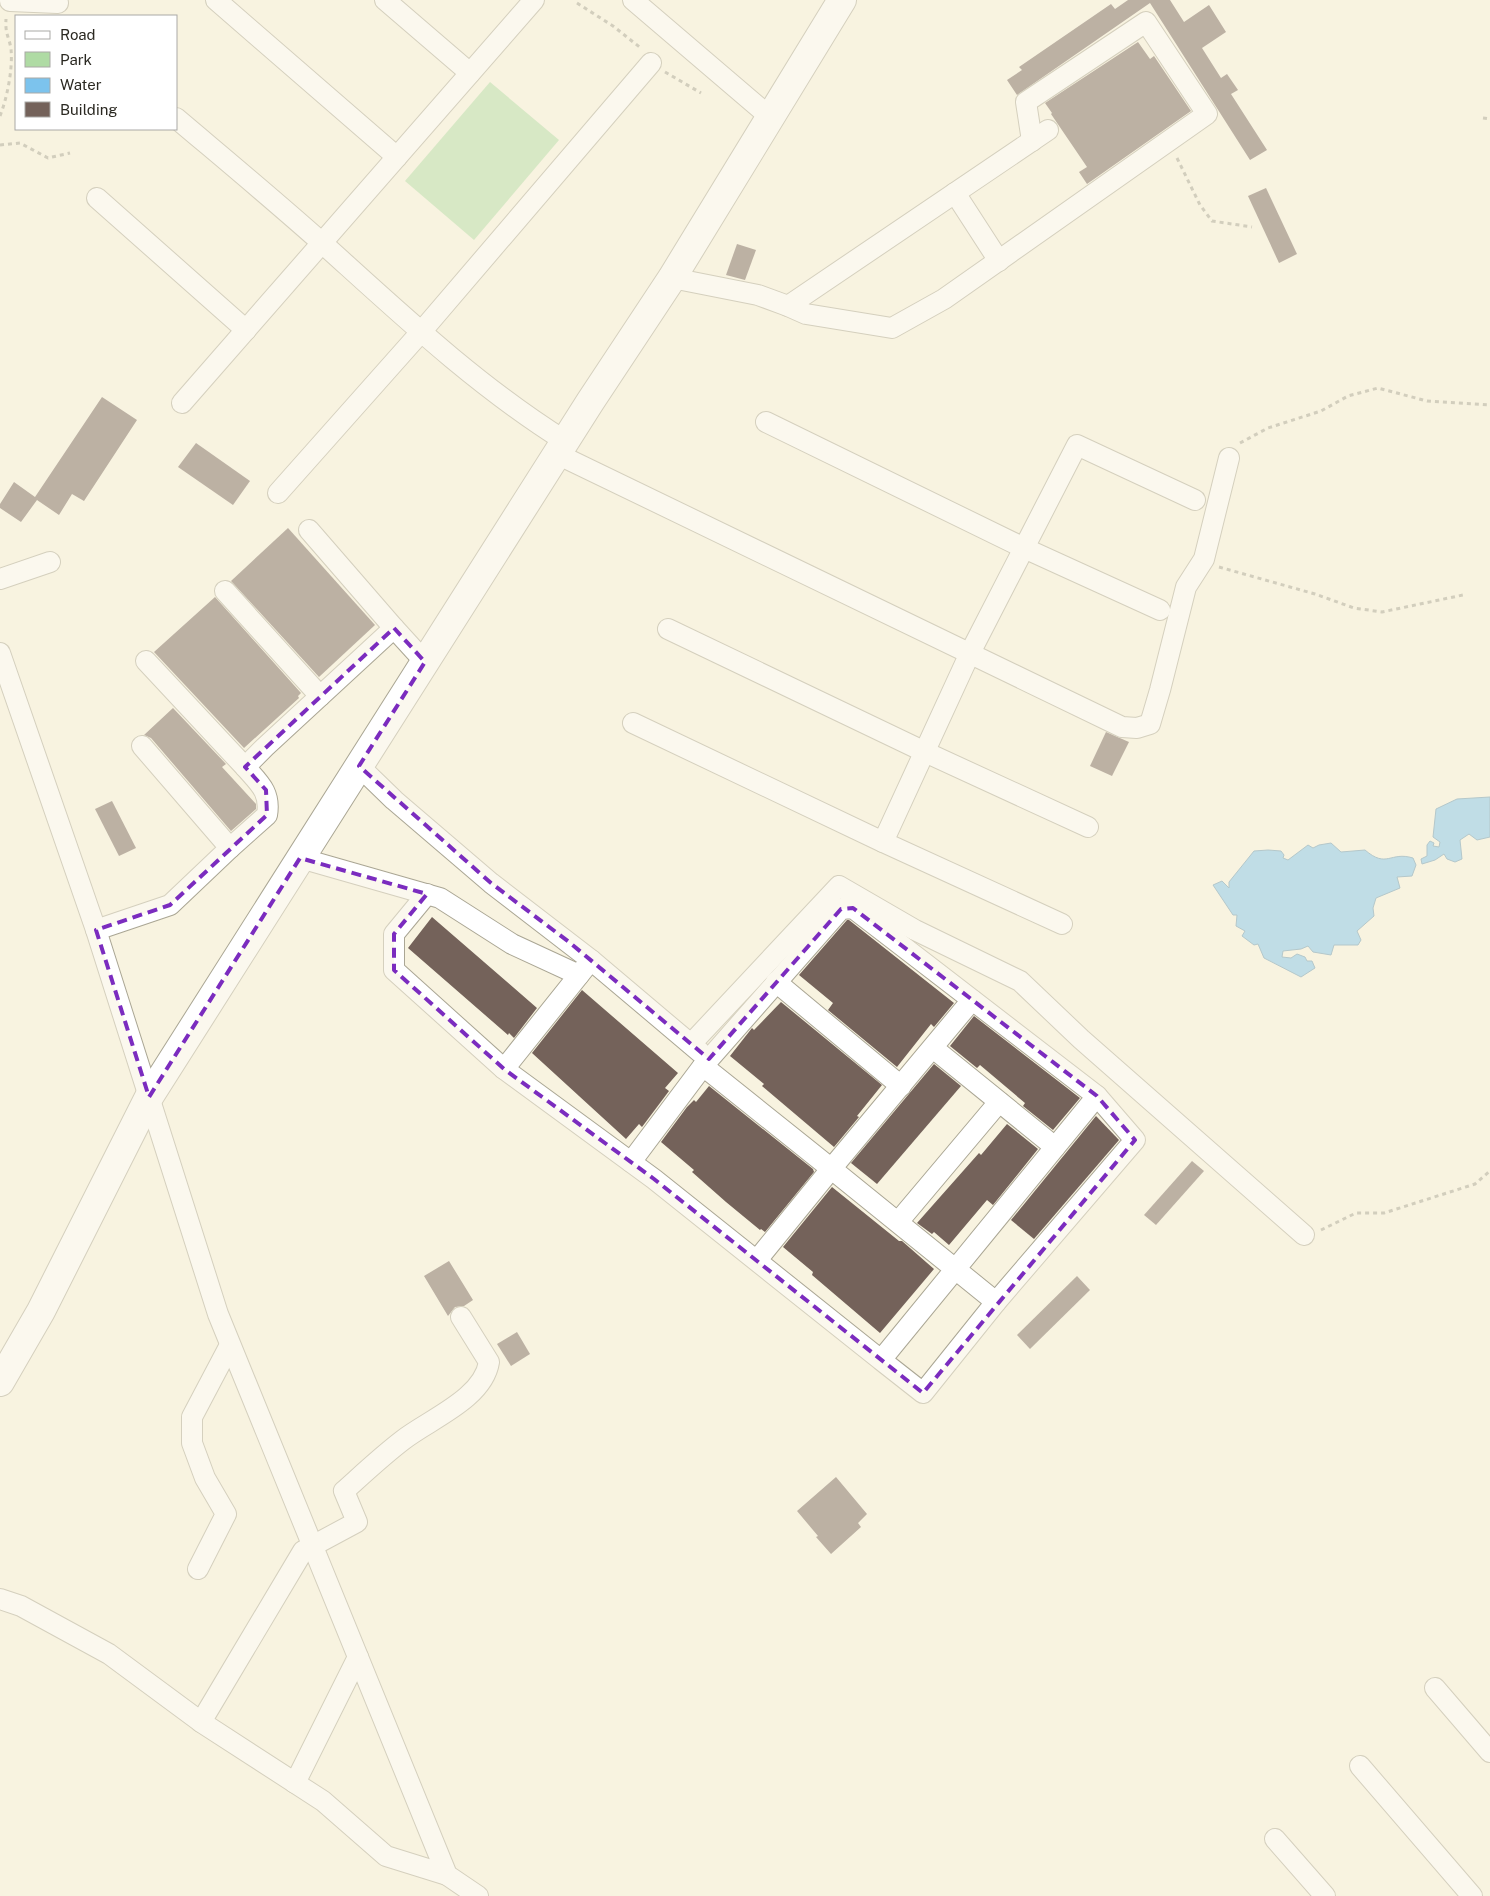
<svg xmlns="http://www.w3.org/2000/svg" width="1490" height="1896" viewBox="0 0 1490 1896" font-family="'Public Sans',sans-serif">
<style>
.green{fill:#afdba4}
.water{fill:#7cc3ed;stroke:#6394b0}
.building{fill:#74625a}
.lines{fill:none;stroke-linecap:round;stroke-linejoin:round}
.street-casing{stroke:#aaa694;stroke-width:22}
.secondary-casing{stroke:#aaa694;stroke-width:30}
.path{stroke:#a5a293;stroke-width:3;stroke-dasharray:4 4;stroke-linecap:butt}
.street{stroke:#fff;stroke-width:20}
.secondary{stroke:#fff;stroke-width:28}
.marked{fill:none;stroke:#7b2cbf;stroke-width:4;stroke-dasharray:10 6;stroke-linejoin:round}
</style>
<rect width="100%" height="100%" fill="#f8f3e0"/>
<polygon class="green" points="490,82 559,140 474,240 405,181"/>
<g class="water">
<polygon points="1490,797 1490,837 1477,840 1469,834 1460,840 1462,859 1455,862 1447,859 1444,854 1435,860 1422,864 1421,859 1427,856 1427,845 1430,841 1434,843 1433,846 1439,847 1440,842 1433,837 1436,809 1457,799"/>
<path d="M1331,843L1341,852L1365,850C1387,869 1390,851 1413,858L1416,865L1412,876L1397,877L1400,888L1376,898L1373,908L1374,916L1357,931L1361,940L1358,945H1334L1331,955L1313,952L1308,946L1301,949L1283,951L1282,957L1291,958L1297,954L1305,957L1307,961H1312L1315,968L1301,977L1264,958L1258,944L1254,945L1242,936L1245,931L1236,926L1237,915H1233L1213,885L1222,881L1229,888V882L1254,851L1268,850L1281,851L1284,855L1283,858L1288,860L1308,845L1313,848L1319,845Z"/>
</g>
<g class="building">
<polygon points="1128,0 1170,0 1184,22 1209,5 1226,32 1202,48 1221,78 1227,74 1238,90 1231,94 1267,150 1250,160 1150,3 1017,95 1007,80 1022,70 1019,67 1111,4 1115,9"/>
<polygon points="1138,42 1150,59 1154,56 1191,111 1087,184 1079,172 1087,167 1051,114 1052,113 1045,103"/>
<polygon points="1266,188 1297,254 1279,263 1248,196"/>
<polygon points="737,244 756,250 745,280 726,275"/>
<polygon points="102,397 137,420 84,501 72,494 59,515 37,500 21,522 0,508 0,504 14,482 35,497"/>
<polygon points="196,443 250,481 233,505 178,467"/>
<polygon points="288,528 375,625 319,677 231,581"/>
<polygon points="215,597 301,693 298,696 299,698 244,748 154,652"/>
<polygon points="173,708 226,764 222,767 256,804 256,809 231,831 151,738 144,735"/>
<polygon points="1106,732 1129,742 1112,776 1090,766"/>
<polygon points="112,801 136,848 119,856 95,809"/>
<polygon points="432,917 537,1008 514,1038 509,1033 508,1035 408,948"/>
<polygon points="847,920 849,920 954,1003 934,1027 931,1024 897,1067 828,1010 833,1003 799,975"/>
<polygon points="582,990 678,1073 665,1088 669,1091 642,1127 639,1124 626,1139 532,1053"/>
<polygon points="781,1002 882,1085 857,1116 859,1117 834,1147 762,1086 764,1084 730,1056 752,1028 754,1030"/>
<polygon points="974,1016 1080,1098 1053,1130 1023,1106 1025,1103 980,1065 977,1068 950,1046"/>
<polygon points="934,1064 961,1086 877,1184 851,1163"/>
<polygon points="709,1086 813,1169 814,1172 765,1232 761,1229 760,1230 726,1202 692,1172 694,1170 661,1142 687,1107 694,1100 696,1102"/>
<polygon points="1096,1116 1119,1140 1034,1239 1011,1220"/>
<polygon points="1007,1124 1038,1149 993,1205 987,1200 949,1245 934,1232 932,1234 917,1223 979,1153 981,1155"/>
<polygon points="1192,1161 1204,1171 1156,1225 1144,1215"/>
<polygon points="832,1187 899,1241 902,1241 934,1269 880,1333 812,1275 813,1272 783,1247"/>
<polygon points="449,1261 473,1300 464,1306 455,1307 448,1316 424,1276"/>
<polygon points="1077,1276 1090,1290 1030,1349 1017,1335"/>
<polygon points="517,1332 530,1354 511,1366 497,1344"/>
<polygon points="836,1477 867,1514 858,1523 861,1527 831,1554 816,1537 818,1536 797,1511"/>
</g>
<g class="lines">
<g class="street-casing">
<g id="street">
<polyline points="216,0 397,157"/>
<polyline points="385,0 470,73"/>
<polyline points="633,0 770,117"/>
<polyline points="10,1 58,3"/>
<path d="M176,118C228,162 280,205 331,251C405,318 480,388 565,441"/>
<polyline points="955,193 999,261"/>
<polyline points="97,198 246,330"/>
<polyline points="672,278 758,295 788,306 806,314 892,328 944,299 1207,114 1146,22 1026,102 1032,141"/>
<polyline points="788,306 1048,130"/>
<polyline points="182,403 534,0"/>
<polyline points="766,422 1024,548 1160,610"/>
<polyline points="557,454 1122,727 1137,728 1150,724 1160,690 1186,587 1204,559 1229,458"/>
<polyline points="278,493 421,332 651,63"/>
<polyline points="309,530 394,628"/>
<polyline points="0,579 50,562"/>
<polyline points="225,591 320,696"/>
<polyline points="668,629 925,752 1088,827"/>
<polyline points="0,653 96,930 218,1314 447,1875 478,1896"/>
<polyline points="146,661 245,767"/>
<polyline points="633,723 883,842 970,653 1077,445 1195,500"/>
<polyline points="359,766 394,800 491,883 591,960 504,1069"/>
<polyline points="883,842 1062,924"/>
<path d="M230,848L267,815C271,792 259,783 245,767L265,747L394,628L425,662"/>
<polyline points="300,858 440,898 512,944 579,975"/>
<path d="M427,894L394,934V970L504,1069L654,1179L881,1360C953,1272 1025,1184 1097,1096L853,908L841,909L703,1066C801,1144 899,1223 996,1302L923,1393L881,1360"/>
<polyline points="96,930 170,905 230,848 142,746"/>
<polyline points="591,960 700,1052"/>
<polyline points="776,982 901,1086"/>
<polyline points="691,1044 839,886 915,930 1020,981 1081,1039 1304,1235"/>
<polyline points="933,1048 1055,1147"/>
<polyline points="631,1162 703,1066"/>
<polyline points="898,1222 999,1102"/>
<polyline points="757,1260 831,1169 972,1000"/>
<polyline points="996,1302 1135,1140 1097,1096"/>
<polyline points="198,1569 226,1514 205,1478 192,1443 192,1417 230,1345"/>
<polyline points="0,1599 21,1606 109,1654 201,1722 323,1801 386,1856 447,1875"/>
<polyline points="1435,1688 1490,1752"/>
<path d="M201,1722L303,1551L357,1522L344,1491C363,1474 382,1456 403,1440C430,1419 483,1399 489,1362L461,1317"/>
<polyline points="1360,1766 1472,1896"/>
<polyline points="295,1783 358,1657"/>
<polyline points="1275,1839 1325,1896"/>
</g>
</g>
<g class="secondary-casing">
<polyline id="secondary" points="0,1382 41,1311 149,1097 590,402 672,278 842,0"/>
</g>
<g class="path">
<polyline points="577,3 613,26 642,49"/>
<polyline points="665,72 701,93"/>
<path d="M0,116C7,98 13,69 11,49C9,36 5,35 6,19"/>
<polyline points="1483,118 1490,119"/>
<polyline points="0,145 20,143 48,158 70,153"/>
<polyline points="1177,158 1200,205 1212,221 1252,227"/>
<polyline points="1240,443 1268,428 1321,411 1348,396 1378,388 1427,401 1490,405"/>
<polyline points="1219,567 1315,594 1354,608 1382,612 1463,595"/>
<polyline points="1321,1230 1356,1213 1384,1213 1475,1184 1490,1171"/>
</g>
<use href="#street" class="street"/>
<use href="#secondary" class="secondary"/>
</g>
<path d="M0 0H1490V1896H0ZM394,628L425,662L359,766L491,883L569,942L709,1059L841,909L853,908L1097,1096L1135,1140L923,1393L654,1179L504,1069L394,970V934L427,894L300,858L149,1097L96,930L170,905L267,815L266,790L245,767Z" fill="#f8f3e0" fill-opacity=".55" fill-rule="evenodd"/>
<path class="marked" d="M394,628L425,662L359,766L491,883L569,942L709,1059L841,909L853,908L1097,1096L1135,1140L923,1393L654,1179L504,1069L394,970V934L427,894L300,858L149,1097L96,930L170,905L267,815L266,790L245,767Z"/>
<rect x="15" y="15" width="162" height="115" fill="#ffffff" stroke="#aaa9a6"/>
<rect x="25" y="31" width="25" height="8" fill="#ffffff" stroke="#aaa9a6"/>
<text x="60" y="40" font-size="15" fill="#2a2821">Road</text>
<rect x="25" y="52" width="25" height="15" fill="#afdba4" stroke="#aaa9a6"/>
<text x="60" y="65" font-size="15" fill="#2a2821">Park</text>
<rect x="25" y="78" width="25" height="15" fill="#7cc3ed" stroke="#aaa9a6"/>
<text x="60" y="90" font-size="15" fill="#2a2821">Water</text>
<rect x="25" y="102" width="25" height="15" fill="#74625a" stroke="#aaa9a6"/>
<text x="60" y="115" font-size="15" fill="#2a2821">Building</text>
</svg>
